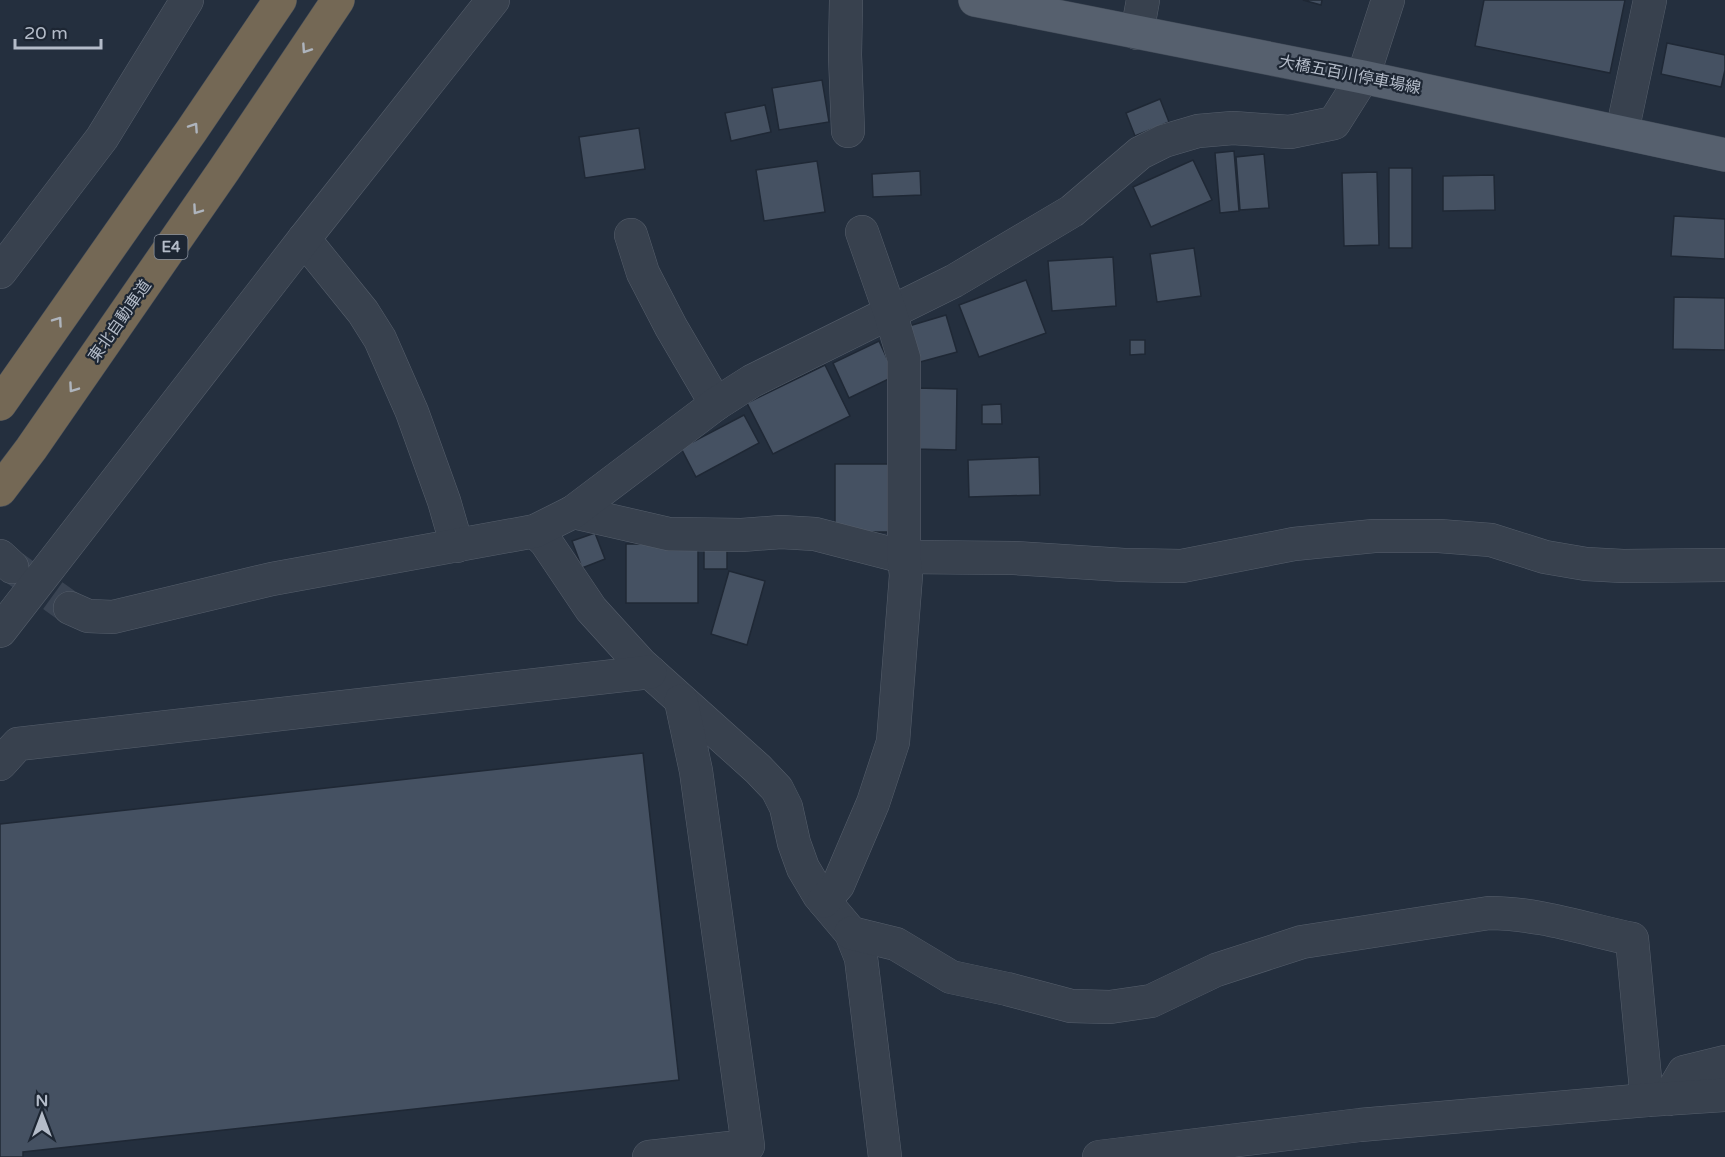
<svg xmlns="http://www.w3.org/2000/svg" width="1725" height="1157" viewBox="0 0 1725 1157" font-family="'Varela Round','Noto Sans JP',sans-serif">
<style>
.building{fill:#455162;stroke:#1f2835;stroke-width:1.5}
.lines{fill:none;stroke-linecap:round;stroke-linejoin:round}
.minor-tunnel{stroke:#3a4453;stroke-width:33;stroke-dasharray:33 16;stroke-linecap:butt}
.minor-casing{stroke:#565f6c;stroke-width:34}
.major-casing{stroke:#414a57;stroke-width:34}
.highway-casing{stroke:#434c59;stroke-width:34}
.minor{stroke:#38414e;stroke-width:33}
.major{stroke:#56606e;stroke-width:33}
.highway{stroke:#746855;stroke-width:33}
.oneway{stroke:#aeb4bd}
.labels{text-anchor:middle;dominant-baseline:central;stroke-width:4.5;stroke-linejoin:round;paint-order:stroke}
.shield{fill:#1d2633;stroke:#878f9c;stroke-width:1.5}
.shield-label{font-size:15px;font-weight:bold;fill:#b4bcc9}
.street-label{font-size:16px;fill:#b4bcc9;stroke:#1d2633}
</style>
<rect width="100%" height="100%" fill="#242f3e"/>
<g class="building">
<polygon points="1303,0 1322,0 1321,5"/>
<polygon points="1484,0 1625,0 1610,73 1475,46"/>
<polygon points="1667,43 1725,55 1725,70 1721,87 1661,74"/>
<polygon points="822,80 829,122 779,130 772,88"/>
<polygon points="1160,99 1169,122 1135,136 1126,113"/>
<polygon points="765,105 771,132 731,141 725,113"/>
<polygon points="639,128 645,169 585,178 579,137"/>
<polygon points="1234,151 1239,211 1220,213 1215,153"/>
<polygon points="1264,154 1269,208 1240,210 1236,157"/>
<polygon points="1193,160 1212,200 1151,227 1133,187"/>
<polygon points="817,161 825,212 764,221 756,170"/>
<rect x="1389" y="168" width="23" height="80"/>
<polygon points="920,171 921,195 873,197 872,174"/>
<polygon points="1377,172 1379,245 1344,246 1342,173"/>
<polygon points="1494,175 1495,210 1443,211 1443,176"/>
<polygon points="1674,216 1725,219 1725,259 1671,256"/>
<polygon points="1194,248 1201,296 1157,302 1150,254"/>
<polygon points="1113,257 1116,306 1052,311 1048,261"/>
<polygon points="1026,280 1046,333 979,357 959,305"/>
<polygon points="1674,297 1725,298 1725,350 1673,349"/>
<polygon points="946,315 957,352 920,362 909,326"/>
<polygon points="1130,340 1145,340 1145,354 1130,355"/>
<polygon points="879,341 895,376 849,398 833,363"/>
<polygon points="825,365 850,416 773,454 747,403"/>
<polygon points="916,388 957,389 956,450 915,449"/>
<polygon points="1001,404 1002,424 982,424 982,405"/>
<polygon points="744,415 759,443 696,477 681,448"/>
<polygon points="1039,457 1040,495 969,497 968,460"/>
<rect x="835" y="464" width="61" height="68"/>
<polygon points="595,533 605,559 582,568 572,541"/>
<rect x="626" y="544" width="72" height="59"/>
<rect x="704" y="546" width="23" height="23"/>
<polygon points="729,571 765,581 747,645 711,634"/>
<polygon points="643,753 679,1080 23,1152 23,1157 0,1157 0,824"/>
</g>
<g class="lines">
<polyline class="minor-tunnel" points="13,567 70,608"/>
<g class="minor-casing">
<g id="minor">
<polyline points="846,0 845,55 848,131"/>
<polyline points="1137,33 1143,0"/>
<polyline points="1622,132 1650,0"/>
<polyline points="631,235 643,273 671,327 716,404"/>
<polyline points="304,239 363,312 380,339 412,412 444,501 457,546"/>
<polyline points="0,272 102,138 187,0"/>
<polyline points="573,512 669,534 742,535 781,532 815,534 904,557 1014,558 1124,565 1182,566 1294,544 1374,536 1439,536 1491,540 1545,557 1586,564 1623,566 1725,565"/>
<polyline points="535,531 546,542 591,609 641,664 758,769 777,789 786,807 794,843 803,868 819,895 851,933 861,958 885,1157"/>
<polyline points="0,556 12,567"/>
<polyline points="70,608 88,616 113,617 272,579 535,531 573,512 716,404 752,381 954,281 1072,211 1140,153 1164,141 1198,131 1233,128 1290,132 1334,123 1363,77 1388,0"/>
<polyline points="0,631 304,239 493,0"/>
<polyline points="0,764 18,744 650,672"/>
<polyline points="824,901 838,885 873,803 893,742 906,575 904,557 904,359 890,312 862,232"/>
<path d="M851,933L896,944L951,977L1007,989L1071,1006L1110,1007L1151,1001L1216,970L1302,942L1489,913C1538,913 1585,929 1632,939L1647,1100"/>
<polyline points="1668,1099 1684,1072 1725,1062"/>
<polyline points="649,1157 748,1146 696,771 681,701"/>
<polyline points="1099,1157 1360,1125 1647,1100 1725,1095"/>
</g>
</g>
<g class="major-casing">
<polyline id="major" points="975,0 1363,77 1725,155"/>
</g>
<g class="highway-casing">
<g id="highway">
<polyline points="0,404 192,130 280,0"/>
<polyline points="0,490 31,449 224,170 338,0"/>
</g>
</g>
<use href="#minor" class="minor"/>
<use href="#major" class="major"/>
<use href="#highway" class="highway"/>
</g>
<defs><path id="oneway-chevron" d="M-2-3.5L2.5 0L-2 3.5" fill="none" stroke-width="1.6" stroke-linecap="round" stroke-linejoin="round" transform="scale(1.5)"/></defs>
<g class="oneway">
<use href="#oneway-chevron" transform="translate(306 49) rotate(124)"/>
<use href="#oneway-chevron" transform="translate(194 127) rotate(-56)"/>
<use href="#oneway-chevron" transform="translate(197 210) rotate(125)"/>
<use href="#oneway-chevron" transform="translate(58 321) rotate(-55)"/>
<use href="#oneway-chevron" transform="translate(73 388) rotate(125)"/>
</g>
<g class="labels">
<rect class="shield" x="154.5" y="235" width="33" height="24" rx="4.5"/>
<g class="shield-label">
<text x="171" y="247">E4</text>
</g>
<g class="street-label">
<text transform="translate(1350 75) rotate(11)">大橋五百川停車場線</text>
<text transform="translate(120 321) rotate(-55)">東北自動車道</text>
</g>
</g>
<g transform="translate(42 1115)" stroke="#1d2633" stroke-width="4.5" paint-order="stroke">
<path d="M0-4.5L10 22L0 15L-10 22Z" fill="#b4bcc9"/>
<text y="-9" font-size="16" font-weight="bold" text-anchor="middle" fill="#b4bcc9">N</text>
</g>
<path d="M15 39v9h86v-9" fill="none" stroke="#b4bcc9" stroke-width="3"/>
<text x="24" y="39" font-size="18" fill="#b4bcc9" stroke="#1d2633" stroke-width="4.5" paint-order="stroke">20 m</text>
</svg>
